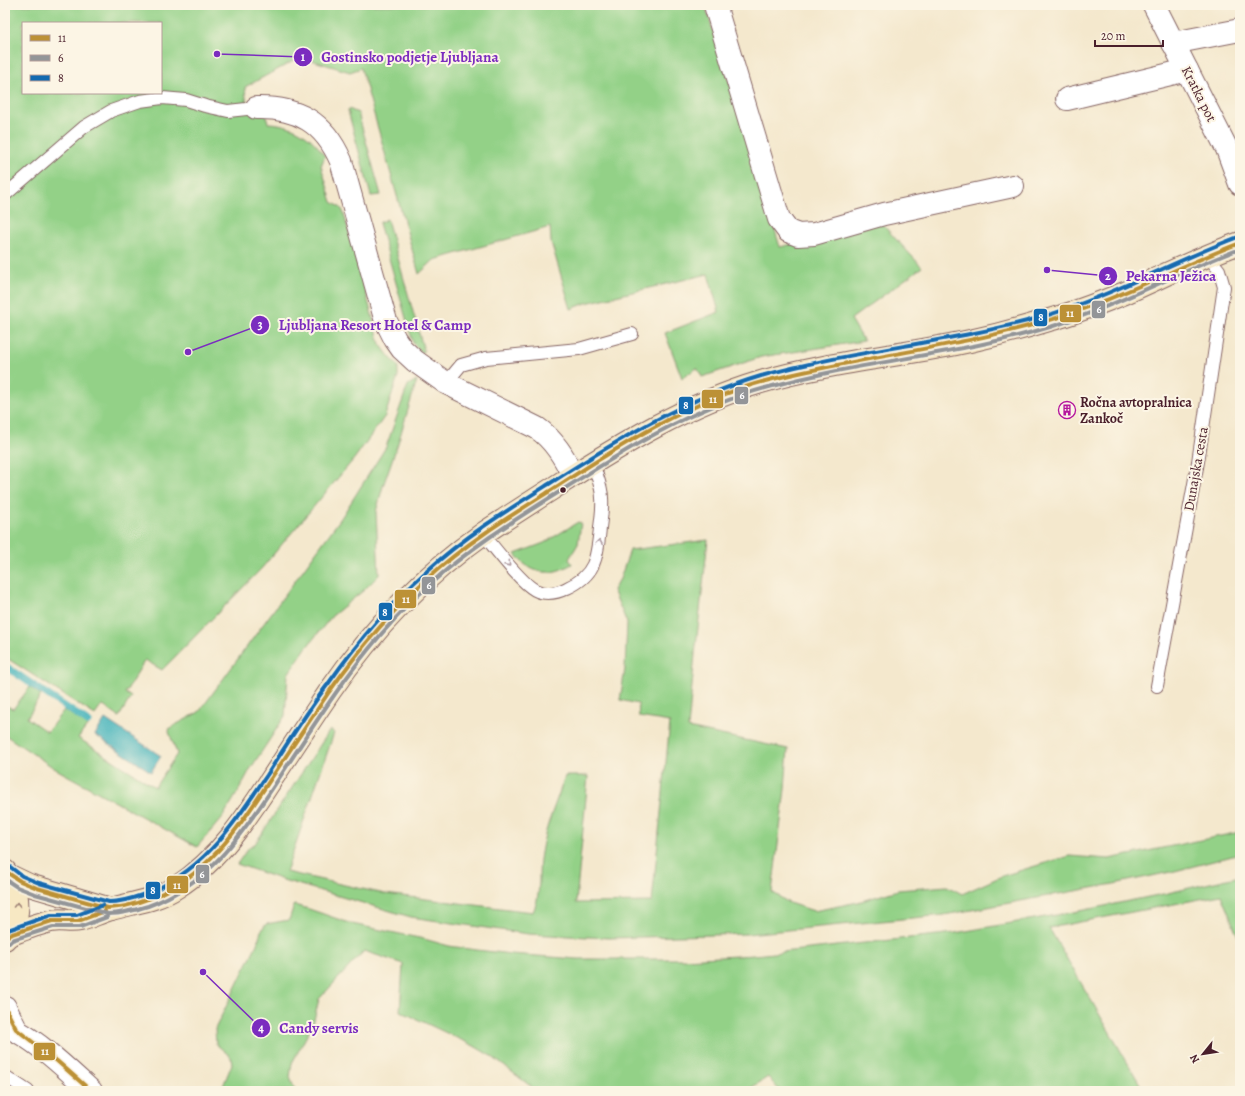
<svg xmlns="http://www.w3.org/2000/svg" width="1245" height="1096" viewBox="0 0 1245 1096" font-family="Alegreya,serif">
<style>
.green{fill:#93d187;stroke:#6e7859;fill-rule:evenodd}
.water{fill:#44b4bc;stroke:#476a74}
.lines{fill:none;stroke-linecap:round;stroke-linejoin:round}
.stream{stroke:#44b4bc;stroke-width:7}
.service-casing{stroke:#866564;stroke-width:14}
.minor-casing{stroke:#866564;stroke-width:24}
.tertiary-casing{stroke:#866564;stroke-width:24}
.secondary-casing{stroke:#866564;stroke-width:24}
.service{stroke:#fff;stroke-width:12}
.minor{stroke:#fff;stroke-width:22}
.tertiary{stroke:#fff;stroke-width:22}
.secondary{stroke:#f7e8c3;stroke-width:22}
.bus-1-casing{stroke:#fcf5e5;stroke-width:7}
.bus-2-casing{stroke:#fcf5e5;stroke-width:7}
.bus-3-casing{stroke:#fcf5e5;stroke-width:7}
.bus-1{stroke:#bc9136;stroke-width:4}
.bus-2{stroke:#939598;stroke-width:4}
.bus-3{stroke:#136ab0;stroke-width:4}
.oneway{stroke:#ae9aa0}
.oneway2{stroke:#a08477}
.bus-dot{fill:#4a1f2b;stroke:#fcf5e5;stroke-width:1.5}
.labels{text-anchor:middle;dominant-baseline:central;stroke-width:4;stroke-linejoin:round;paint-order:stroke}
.street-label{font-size:14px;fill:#4a1f2b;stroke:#fcf5e5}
.poi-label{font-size:14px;font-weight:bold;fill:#4a1f2b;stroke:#fcf5e5;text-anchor:start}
.leader{fill:none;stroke:#7b2cbf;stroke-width:1.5}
.callout-dot{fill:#7b2cbf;stroke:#fcf5e5;stroke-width:1.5}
.mark-label{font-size:12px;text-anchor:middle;font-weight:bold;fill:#fff}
.callout-label{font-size:15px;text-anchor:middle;font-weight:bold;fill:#7b2cbf;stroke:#fcf5e5;stroke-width:4;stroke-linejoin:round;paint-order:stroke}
.line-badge{stroke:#fcf5e5;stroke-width:1.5}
.badge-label{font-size:11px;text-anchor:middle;font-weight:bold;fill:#fff}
</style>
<rect width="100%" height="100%" fill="#fcf5e5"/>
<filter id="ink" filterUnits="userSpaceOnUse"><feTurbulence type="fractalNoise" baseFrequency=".025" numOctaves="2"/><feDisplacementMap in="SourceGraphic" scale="8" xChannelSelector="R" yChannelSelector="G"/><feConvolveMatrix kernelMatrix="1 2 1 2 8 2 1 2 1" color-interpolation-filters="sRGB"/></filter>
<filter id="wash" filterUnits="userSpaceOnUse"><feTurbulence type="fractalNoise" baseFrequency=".012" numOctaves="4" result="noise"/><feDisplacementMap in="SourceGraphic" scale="16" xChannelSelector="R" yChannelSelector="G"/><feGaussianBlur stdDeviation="0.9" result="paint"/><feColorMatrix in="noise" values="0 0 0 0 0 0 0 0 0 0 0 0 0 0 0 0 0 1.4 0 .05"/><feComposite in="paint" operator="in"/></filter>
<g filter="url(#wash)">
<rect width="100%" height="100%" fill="#f4e8cd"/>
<g class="green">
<path d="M5,5H705L744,128L780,247L881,223L922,267L851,319L864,341L761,357L702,377L697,368L682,378L665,333L719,312L708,274L586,303L571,309L551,242L550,227L434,260L419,274L361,68L350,72L301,57L245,87L247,109L265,108L268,123C293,124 311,135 325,156L321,166L332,202L340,207L343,211L380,344L388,355L398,366V376L385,416L354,459L261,569L162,670L145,660L125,693L131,697L119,717L102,705L95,715L5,657ZM23,23H161V93H23Z"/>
<polygon points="349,109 358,113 381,195 371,196 348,111"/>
<polygon points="387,219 424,351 422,353 413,343 379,223"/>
<polygon points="417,380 398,443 383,486 376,512 379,575 364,590 332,616 306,648 288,674 285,716 251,768 235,797 222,818 197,847 54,768 5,735 5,705 13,709 30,687 41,695 27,718 47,732 64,710 88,725 78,738 155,787 177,754 168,729 199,712 341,518 386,447 408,385"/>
<path d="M578,522L581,523L578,544L569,559L572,564C550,577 531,575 515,554L544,543Z"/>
<path d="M708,540L695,654L688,728L788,749L785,789L772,892L789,903L814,911L858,902L898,890L947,886L962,894L1002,876L1069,856L1109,859L1240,832V854L1175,871L1119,883L944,915L747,934L609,938L528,934L411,917L283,880L237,864L249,847L255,844L330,730L334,733L286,872L385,894L533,912C542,894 537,873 541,853C545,827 557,801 565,776H588L576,903L652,902L670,722L639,717L638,704L620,700L625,669L627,623L613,590L620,579L630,550Z"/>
<polygon points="1240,876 1240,941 1221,895 1049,928 1144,1091 780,1091 768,1077 746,1091 537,1091 491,1056 474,1046 400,1011 403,964 364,951 319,999 313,1024 292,1063 290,1077 295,1091 221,1091 232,1064 231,1057 216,1044 215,1029 257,944 261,931 266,924 289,920 294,905 309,909 352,924 424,939 449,946 477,950 511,954 577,959 684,959 755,955 955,933 1085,910 1168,893"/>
</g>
<polygon class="water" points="105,719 161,756 151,772 95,735"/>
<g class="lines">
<polyline class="stream" points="5,666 88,722"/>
</g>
</g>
<g filter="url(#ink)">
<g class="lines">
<g class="service-casing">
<g id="service">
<polyline points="5,195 84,127 111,111 140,101 162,98 186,100 205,106 228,111 256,108"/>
<polyline points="446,383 461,365 486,358 579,349 632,334"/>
<path d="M483,534C495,548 520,582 535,590C545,595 557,593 567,588C596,575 597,557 600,528C601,518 603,508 602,498C602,486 596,474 593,463"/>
<polyline points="1157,686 1198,462 1224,287 1219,270 1208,256"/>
<polyline points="5,1076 28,1091"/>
</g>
</g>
<g class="minor-casing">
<g id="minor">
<polyline points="715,5 779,219 788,231 798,235 814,234 884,214 1013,186"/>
<polyline points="1154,5 1227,149 1240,184"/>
<polyline points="1173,43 1240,30"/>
<polyline points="1067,99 1187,70"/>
<path d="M256,108C298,107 324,122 341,161L383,311L386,321L395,339L402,349L415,361L446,383L537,428C554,440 564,457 573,475"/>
</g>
</g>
<g class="tertiary-casing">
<g id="tertiary">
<polyline points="5,1007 16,1029"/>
<path d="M5,1026C32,1035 69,1071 91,1091"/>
</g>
</g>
<g class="secondary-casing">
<g id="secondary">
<path d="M5,871C21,891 22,919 5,939"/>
<polyline points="8,875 29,885 111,909"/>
<path d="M9,935C22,930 37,924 51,921C60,919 71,922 80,920C89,918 98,913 108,910C133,902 154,902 177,887C219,860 247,817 273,777C292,748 311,719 330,691C372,630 423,576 484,533C508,517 533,501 558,485C622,444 687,404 761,382C829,362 901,356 970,341C997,335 1023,328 1049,320C1075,313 1100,303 1125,293C1163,276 1201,257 1240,243"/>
</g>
</g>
<use href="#service" class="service"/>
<use href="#minor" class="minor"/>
<use href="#tertiary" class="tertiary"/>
<use href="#secondary" class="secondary"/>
<g class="bus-1-casing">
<g id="bus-1">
<path d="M5,871L20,881L37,888L108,908C122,908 135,904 148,899C206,879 240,826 272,777C291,749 310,720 329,692C358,651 390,612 428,578C465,544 507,518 550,491C619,446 689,401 769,380C859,357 953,348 1043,322C1111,303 1174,268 1240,243"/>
<polyline points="5,939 9,935 52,921 78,921 105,911"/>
<polyline points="5,1007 16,1029 57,1061 91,1091"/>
</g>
</g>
<g class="bus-2-casing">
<g id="bus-2">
<path d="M5,879L17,887L35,894L108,914C122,914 135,910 148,906C207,885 241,836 274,786C294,755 314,724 335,694C362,655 393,618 428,586C467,550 511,522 556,494C623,451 691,408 769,387C861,361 958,355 1050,327C1115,307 1176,273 1240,249"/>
<polyline points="9,943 12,940 53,927 80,927 107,917"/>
</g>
</g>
<g class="bus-3-casing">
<g id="bus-3">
<path d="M9,866L22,876L39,883L109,902C120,902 131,899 142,895C202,874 233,825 267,775C287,744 306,713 328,684C357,643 389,604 427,571C464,537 506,511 549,484C616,441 684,399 761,376C853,350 949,343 1042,317C1109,297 1172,262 1238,237"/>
<polyline points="5,931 51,915 77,915 103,905"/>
</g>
</g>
<use href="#bus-1" class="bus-1"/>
<use href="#bus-2" class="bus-2"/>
<use href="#bus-3" class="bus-3"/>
</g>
<defs><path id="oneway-chevron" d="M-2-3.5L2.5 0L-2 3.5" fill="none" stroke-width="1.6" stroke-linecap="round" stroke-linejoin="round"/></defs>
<g class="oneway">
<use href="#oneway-chevron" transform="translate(599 542) rotate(-83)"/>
<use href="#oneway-chevron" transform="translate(508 564) rotate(49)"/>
</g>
<use class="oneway2" href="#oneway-chevron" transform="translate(17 905) rotate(-90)"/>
</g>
<defs>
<g id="building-ring" transform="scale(0.9)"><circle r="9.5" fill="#fcf5e5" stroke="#b5179e" stroke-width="1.5"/><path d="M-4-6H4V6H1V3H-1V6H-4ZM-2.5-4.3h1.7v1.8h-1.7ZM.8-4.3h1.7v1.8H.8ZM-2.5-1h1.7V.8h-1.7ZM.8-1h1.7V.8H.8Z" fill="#b5179e"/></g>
</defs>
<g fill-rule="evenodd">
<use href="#building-ring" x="1067" y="410"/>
</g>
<circle class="bus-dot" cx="563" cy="490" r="3.5"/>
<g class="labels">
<g class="street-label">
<text transform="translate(1199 94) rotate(63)">Kratka pot</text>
<text transform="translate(1196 469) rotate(-80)">Dunajska cesta</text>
</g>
<g class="poi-label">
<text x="1080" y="402">Ročna avtopralnica<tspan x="1080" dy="16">Zankoč</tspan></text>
</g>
</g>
<path class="leader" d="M217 54L303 57M1047 270L1108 276M188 352L260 325M203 972L261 1028"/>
<g class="callout-dot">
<circle cx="217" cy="54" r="4"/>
<circle cx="1047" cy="270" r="4"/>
<circle cx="188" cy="352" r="4"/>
<circle cx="203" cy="972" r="4"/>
<circle cx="303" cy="57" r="10"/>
<circle cx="1108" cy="276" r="10"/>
<circle cx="260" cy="325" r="10"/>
<circle cx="261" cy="1028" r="10"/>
</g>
<g class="mark-label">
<text x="303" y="61">1</text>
<text x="1108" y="280">2</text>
<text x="260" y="329">3</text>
<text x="261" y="1032">4</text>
</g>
<g class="callout-label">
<text x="410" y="62">Gostinsko podjetje Ljubljana</text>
<text x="1171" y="281">Pekarna Ježica</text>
<text x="375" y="330">Ljubljana Resort Hotel &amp; Camp</text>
<text x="319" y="1033">Candy servis</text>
</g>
<g class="line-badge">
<rect x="1091" y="300" width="15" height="19" rx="4" fill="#939598"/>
<rect x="1059" y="304" width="23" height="19" rx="4" fill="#bc9136"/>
<rect x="1033" y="308" width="15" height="19" rx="4" fill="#136ab0"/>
<rect x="734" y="386" width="15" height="19" rx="4" fill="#939598"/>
<rect x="701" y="389" width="23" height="20" rx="4" fill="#bc9136"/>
<rect x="678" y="396" width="16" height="19" rx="4" fill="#136ab0"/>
<rect x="421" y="576" width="15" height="19" rx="4" fill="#939598"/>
<rect x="394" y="589" width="23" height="20" rx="4" fill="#bc9136"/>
<rect x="378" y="602" width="15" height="19" rx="4" fill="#136ab0"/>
<rect x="195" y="864" width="15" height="20" rx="4" fill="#939598"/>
<rect x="166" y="875" width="23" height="19" rx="4" fill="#bc9136"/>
<rect x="145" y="881" width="16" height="19" rx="4" fill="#136ab0"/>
<rect x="33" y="1042" width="23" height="19" rx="4" fill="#bc9136"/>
</g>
<g class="badge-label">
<text x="1099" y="313">6</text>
<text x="1070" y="317">11</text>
<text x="1041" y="321">8</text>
<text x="742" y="399">6</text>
<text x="713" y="403">11</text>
<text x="686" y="409">8</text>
<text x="429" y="589">6</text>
<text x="406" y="603">11</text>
<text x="385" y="616">8</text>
<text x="202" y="878">6</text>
<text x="177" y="889">11</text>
<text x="153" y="894">8</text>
<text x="45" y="1055">11</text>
</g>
<rect width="1245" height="1096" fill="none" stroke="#fcf5e5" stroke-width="20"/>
<rect x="22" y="22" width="140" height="72" fill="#fcf5e5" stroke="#b59f9b"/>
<rect x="30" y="35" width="20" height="6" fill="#bc9136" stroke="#b59f9b"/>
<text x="58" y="42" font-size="12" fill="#4a1f2b">11</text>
<rect x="30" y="55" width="20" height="6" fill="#939598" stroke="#b59f9b"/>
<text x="58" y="62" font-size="12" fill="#4a1f2b">6</text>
<rect x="30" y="75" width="20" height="6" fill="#136ab0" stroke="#b59f9b"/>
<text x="58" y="82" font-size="12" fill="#4a1f2b">8</text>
<g transform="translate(1203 1054) rotate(240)" stroke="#fcf5e5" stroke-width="3" paint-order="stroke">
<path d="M0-3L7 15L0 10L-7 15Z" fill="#4a1f2b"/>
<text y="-6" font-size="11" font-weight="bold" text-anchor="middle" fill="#4a1f2b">N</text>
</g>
<path d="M1095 40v6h68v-6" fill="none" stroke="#4a1f2b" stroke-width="2"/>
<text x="1101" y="40" font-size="12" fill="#4a1f2b" stroke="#fcf5e5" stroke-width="3" paint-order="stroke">20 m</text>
</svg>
